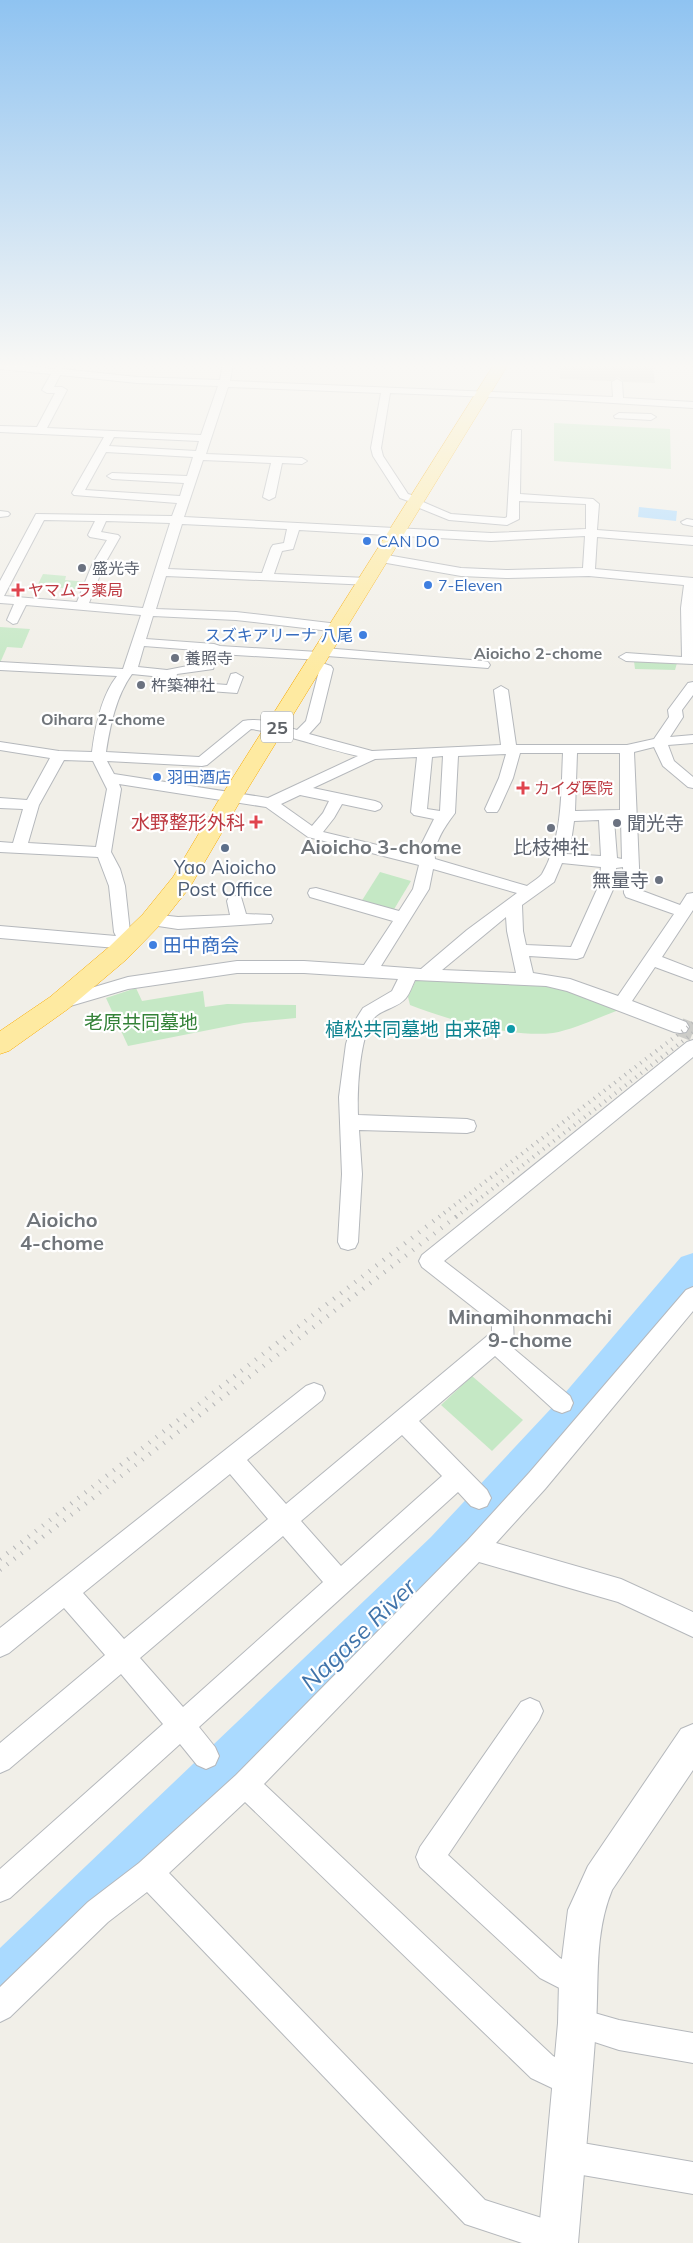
<svg xmlns="http://www.w3.org/2000/svg" width="693" height="2243" viewBox="0 0 693 2243" font-family="Mulish,'Noto Sans JP',sans-serif">
<style>
.green{fill:#c5e8c5}
.water{fill:#aadaff}
.lines{fill:none;stroke-linecap:round;stroke-linejoin:round}
.river{fill:#aadaff;fill-rule:evenodd}
.building{fill:#cccac5}
.minor-tunnel{stroke:#ccccc8;stroke-width:18;stroke-dasharray:18 9;stroke-linecap:butt}
.minor-casing{stroke:#b5b8bc;stroke-width:2}
.tertiary-casing{stroke:#b5b8bc;stroke-width:2}
.trunk-casing{stroke:#f9ab00;stroke-width:1}
.minor{fill:#fff;fill-rule:evenodd}
.tertiary{fill:#fff;fill-rule:evenodd}
.trunk{fill:#feeaa1;fill-rule:evenodd}
.rail-far1{stroke:#b6b7b8;stroke-width:4;stroke-dasharray:1 5.5;stroke-linecap:butt}
.rail{stroke:#b6b7b8;stroke-width:4.5;stroke-dasharray:1 8;stroke-linecap:butt}
.shop-dot{fill:#3f7fe0;stroke:#fff;stroke-width:2}
.worship-dot{fill:#6b7280;stroke:#fff;stroke-width:2}
.health-dot{fill:#e0444e;stroke:#fff;stroke-width:2}
.service-dot{fill:#5c6f8a;stroke:#fff;stroke-width:2}
.culture-dot{fill:#0f9aa8;stroke:#fff;stroke-width:2}
.labels{text-anchor:middle;dominant-baseline:central;stroke-width:4.5;stroke-linejoin:round;paint-order:stroke}
.far-shop-label{font-size:16px;fill:#366cbe;stroke:#fff;text-anchor:start}
.far-worship-label{font-size:16px;fill:#5b616d;stroke:#fff;text-anchor:start}
.far-health-label{font-size:16px;fill:#be3a42;stroke:#fff;text-anchor:start}
.far-neighbourhood-label{font-size:16px;font-weight:bold;fill:#70757a;stroke:#fff}
.shield{fill:#fff;stroke:#8f9295;stroke-width:1}
.shield-label{font-size:18px;font-weight:bold;fill:#5f6368}
.health-label{font-size:19px;fill:#be3a42;stroke:#fff;text-anchor:end}
.worship-label{font-size:19px;fill:#5b616d;stroke:#fff;text-anchor:start}
.service-label{font-size:19px;fill:#4e5e75;stroke:#fff}
.shop-label{font-size:19px;fill:#366cbe;stroke:#fff;text-anchor:start}
.park-label{font-size:19px;fill:#348238;stroke:#fff}
.culture-label{font-size:19px;fill:#0d838f;stroke:#fff;text-anchor:end}
.neighbourhood-label{font-size:20px;font-weight:bold;fill:#70757a;stroke:#fff}
.near-water-label{font-size:24px;font-style:italic;fill:#4174aa;stroke:#fff}
</style>
<rect width="100%" height="100%" fill="#f1efe8"/>
<g class="green">
<polygon points="554,423 670,429 671,469 554,461"/>
<polygon points="43,574 66,576 65,580 89,582 85,590 37,586"/>
<polygon points="0,627 30,629 22,648 7,647 0,663"/>
<polygon points="634,661 677,663 675,670 635,669"/>
<polygon points="380,872 411,881 393,911 361,902"/>
<path d="M416,980L538,985L570,991L619,1010C600,1017 572,1030 553,1033C512,1038 448,1020 410,1005L408,997Z"/>
<polygon points="136,988 142,1001 203,991 205,1007 227,1004 296,1005 296,1018 244,1023 128,1046 106,998"/>
<polygon points="472,1376 523,1420 492,1451 441,1405"/>
</g>
<polygon class="water" points="639,507 677,511 676,521 638,517"/>
<g class="lines">
<polygon class="river" points="693,1253 693,1291 553,1459 459,1563 16,1996 0,2003 0,1948 431,1537 559,1400 681,1257"/>
</g>
<polygon class="building" points="560,363 652,363 655,383 624,382 618,377 611,381 560,379"/>
<g class="lines">
<polyline class="minor-tunnel" points="680,1027 693,1032"/>
<g class="minor-casing">
<g id="minor">
<path d="M0,363L54,369L58,367L62,369L137,377L220,380L223,363H233L230,381L613,397L612,382L617,379L622,382L623,398L693,402V408L565,400L390,393L381,448L383,456L408,494L422,498L423,502L451,514L505,518L507,517L512,432L513,430H521L520,494L593,499L599,504L597,530L693,537V545L597,537L595,569L693,578V664L626,661L619,657L626,653L682,657L681,608L684,585L589,576L506,578L461,576L381,562L375,558L381,554L461,568L506,570L583,568L585,536L491,541L299,530L293,549L282,551L274,574L367,578L373,582L371,585L166,576L156,609L236,612L338,624L344,628L343,631L338,632L236,620L153,616L146,639L214,644L220,646L318,652L324,648L483,661L488,662L490,665L488,668L327,656L321,660L220,654L213,669L177,674L175,681L227,685L231,674L236,673L243,677L237,693L167,688L160,684L162,677L132,674C116,696 110,726 106,752L199,757L243,721C260,717 282,725 297,730L306,721L319,671L309,665L316,661L331,666L333,669L320,722L309,734L372,751L501,745L494,690L501,686L508,690L516,745H627L654,739L669,717L668,710L688,683L693,682V695L682,710L683,717L670,737L693,735V743L668,745L674,761L693,777V788L688,787L663,766L654,747L634,752L640,890L680,905L687,894L693,893V910L662,957L693,969V981L655,967L632,1001L686,1022L689,1027L686,1032L680,1033L674,1032L567,991L546,986L415,980C412,986 410,993 406,998C399,1007 384,1009 376,1016C359,1031 357,1093 358,1115L467,1119L474,1121L476,1126L474,1131L467,1133L359,1130L362,1174L358,1242L355,1248L348,1250L341,1248L338,1242L342,1174L339,1097L346,1044L351,1027L363,1008L392,991L398,979L304,973H237L128,989L60,1009L54,1007L51,1003L54,999L128,977L237,961H304L364,965L393,921L310,897L308,893L310,889L316,888L399,911L413,889L419,865L308,837L266,807L119,784L121,789L111,852L120,869L125,886L130,932L136,943L134,947L128,949L0,938V926L116,936L114,932L109,886L98,857L0,852V842L13,843L23,809L0,808V798L27,800L50,758L0,750V742L59,751L92,752C95,728 101,696 117,676L0,670V662L123,669L141,615L26,605L17,623L13,624L7,620L14,604L0,603V581L36,514L172,516L177,503L74,495L72,493L104,437L0,432V426L37,427L55,393H47L42,390L51,374L0,369ZM60,375L137,383L218,386L201,435L47,428L67,390L62,387H54ZM228,387L381,393L371,448L373,456L400,498L411,502L412,505L449,520L507,525L519,519V501L586,504V529L491,533L184,517L203,460L271,463L263,497L269,500L275,497L282,463L302,464L307,461L302,458L206,454ZM114,437L199,441L196,451L109,446ZM106,452L193,457L187,476L112,473L107,476L112,479L184,483L180,496L85,490ZM44,520L95,521L88,535L90,537L107,540L92,565L77,602L4,596ZM106,521L170,523L143,608L89,603L104,565L120,537L118,535L101,532ZM182,524L287,529L284,543L273,545L271,548L262,573L168,569ZM144,646L209,651L203,663L167,670L138,667ZM251,729C287,734 322,748 358,756L268,798L114,774L107,761L202,766L207,765ZM520,753H563C561,793 563,838 542,874C539,878 532,882 527,886L435,859C433,843 446,825 455,813L458,756L506,754L499,778L485,809L487,812H497L499,809L513,778ZM577,753H620V810L575,811ZM443,756L440,811L427,809L432,757ZM417,757L411,812L414,815L434,819L418,851L419,855L323,832L334,818L342,804L375,811L380,809L382,806L380,803L375,801L313,788L375,759ZM64,760L93,761L107,789L96,847L28,843L39,805ZM300,795L329,801L323,813L312,826L281,804ZM599,820L601,856L566,854L571,842L574,821ZM614,820H621L622,859L617,858ZM562,863L601,867L599,885L571,947L526,945L523,931L522,905L554,882ZM623,867L624,893L626,897L674,914L618,996L570,979L533,973L529,956L577,959L583,957L615,885L616,868ZM433,869L517,893L467,930L421,969L381,966L429,889ZM506,917L507,931L516,973L442,970Z"/>
<polygon points="619,413 651,414 656,417 651,420 615,418 614,416"/>
<polygon points="0,511 8,512 10,514 8,516 0,517"/>
<polygon points="687,519 693,520 693,526 683,524 681,522"/>
<polygon points="235,896 241,897 246,914 271,915 273,919 271,923 178,929 145,924 143,920 145,916 151,914 178,917 230,915 227,901 229,897"/>
<path d="M693,1040V1057L444,1261L509,1311L513,1318L514,1349L570,1396L573,1403L570,1410L562,1413L554,1410L495,1356L419,1421L487,1490L491,1498L487,1506L479,1509L471,1506L458,1492L199,1727L215,1747L219,1756L215,1765L206,1769L197,1765L180,1744L10,1898L0,1902V1869L163,1724L121,1674L9,1769L0,1773V1743L105,1655L64,1608L9,1653L0,1657V1628L306,1386L314,1383L322,1386L325,1393L322,1400L247,1460L286,1504L492,1332V1322L422,1267L419,1261L422,1255L687,1042ZM402,1435L442,1476L341,1566L301,1521ZM230,1474L268,1519L124,1639L83,1593ZM283,1536L323,1582L183,1707L140,1658Z"/>
<polygon points="693,1287 693,1311 545,1489 496,1543 621,1579 693,1612 693,1637 618,1602 479,1562 264,1784 553,2056 582,2071 586,2082 582,2093 571,2097 531,2078 245,1802 169,1873 485,2200 570,2227 575,2238 573,2243 522,2243 465,2224 147,1892 108,1922 10,2017 0,2022 0,1987 88,1902 139,1863 236,1775 467,1541 529,1473 686,1290"/>
<polygon points="530,1698 539,1702 543,1711 539,1720 448,1855 560,1958 587,1972 592,1982 587,1992 577,1997 540,1978 420,1867 416,1857 420,1847 521,1702"/>
<polygon points="577,2008 619,2020 693,2033 693,2063 619,2050 567,2033 562,2023 567,2013"/>
<polygon points="565,2140 693,2162 693,2194 565,2172 554,2167 549,2156 554,2145"/>
</g>
</g>
<g class="tertiary-casing">
<path id="tertiary" d="M693,1724V1770L612,1890C594,1934 599,1980 596,2026C591,2098 584,2171 578,2243H538L558,2023L559,1982L568,1910L588,1866L681,1729Z"/>
</g>
<g class="trunk-casing">
<polygon id="trunk" points="495,363 509,363 242,798 190,887 159,926 127,959 68,1009 9,1051 0,1054 0,1031 50,997 109,947 143,914 173,877 220,798"/>
</g>
<use href="#minor" class="minor"/>
<use href="#tertiary" class="tertiary"/>
<use href="#trunk" class="trunk"/>
<g class="rail-far1">
<polyline points="439,1217 693,1023"/>
<polyline points="456,1217 693,1033"/>
</g>
<g class="rail">
<polyline points="0,1559 440,1216"/>
<polyline points="0,1570 457,1216"/>
</g>
</g>
<linearGradient id="sky" x2="0" y2="1"><stop stop-color="#8fc3f1"/><stop offset="0.54" stop-color="#f9f8f5"/><stop offset="1" stop-color="#f9f8f5" stop-opacity="0"/></linearGradient>
<rect width="693" height="677" fill="url(#sky)"/>
<g class="shop-dot">
<circle cx="367" cy="541" r="5"/>
<circle cx="428" cy="585" r="5"/>
<circle cx="363" cy="635" r="5"/>
<circle cx="157" cy="777" r="5"/>
<circle cx="153" cy="945" r="5"/>
</g>
<g class="worship-dot">
<circle cx="82" cy="568" r="5"/>
<circle cx="175" cy="658" r="5"/>
<circle cx="141" cy="685" r="5"/>
<circle cx="617" cy="823" r="5"/>
<circle cx="551" cy="828" r="5"/>
<circle cx="659" cy="880" r="5"/>
</g>
<g class="health-dot">
<path d="M15.5 582.5h5v5h5v5h-5v5h-5v-5h-5v-5h5z"/>
<path d="M520.5 780.5h5v5h5v5h-5v5h-5v-5h-5v-5h5z"/>
<path d="M253.5 814.5h5v5h5v5h-5v5h-5v-5h-5v-5h5z"/>
</g>
<circle class="service-dot" cx="225" cy="848" r="5"/>
<circle class="culture-dot" cx="511" cy="1029" r="5"/>
<g class="labels">
<g class="far-shop-label">
<text x="377" y="541">CAN DO</text>
<text x="438" y="585">7-Eleven</text>
<text x="353" y="635" text-anchor="end">スズキアリーナ 八尾</text>
<text x="167" y="777">羽田酒店</text>
</g>
<g class="far-worship-label">
<text x="92" y="568">盛光寺</text>
<text x="185" y="658">養照寺</text>
<text x="151" y="685">杵築神社</text>
</g>
<g class="far-health-label">
<text x="28" y="590">ヤマムラ薬局</text>
<text x="534" y="788">カイダ医院</text>
</g>
<g class="far-neighbourhood-label">
<text x="538" y="653">Aioicho 2-chome</text>
<text x="103" y="719">Oihara 2-chome</text>
</g>
<rect class="shield" x="261" y="711.5" width="32" height="31" rx="4"/>
<g class="shield-label">
<text x="277" y="727">25</text>
</g>
<g class="health-label">
<text x="245" y="822">水野整形外科</text>
</g>
<g class="worship-label">
<text x="627" y="823">聞光寺</text>
<text x="551" y="847" text-anchor="middle">比枝神社</text>
<text x="649" y="880" text-anchor="end">無量寺</text>
</g>
<g class="service-label">
<text x="225" y="867">Yao Aioicho<tspan x="225" dy="22">Post Office</tspan></text>
</g>
<g class="shop-label">
<text x="163" y="945">田中商会</text>
</g>
<g class="park-label">
<text x="141" y="1022">老原共同墓地</text>
</g>
<g class="culture-label">
<text x="501" y="1029">植松共同墓地 由来碑</text>
</g>
<g class="neighbourhood-label">
<text x="381" y="846">Aioicho 3-chome</text>
<text x="62" y="1219">Aioicho<tspan x="62" dy="23">4-chome</tspan></text>
<text x="530" y="1316">Minamihonmachi<tspan x="530" dy="23">9-chome</tspan></text>
</g>
<g class="near-water-label">
<text transform="translate(358 1634) rotate(-44)">Nagase River</text>
</g>
</g>
</svg>
